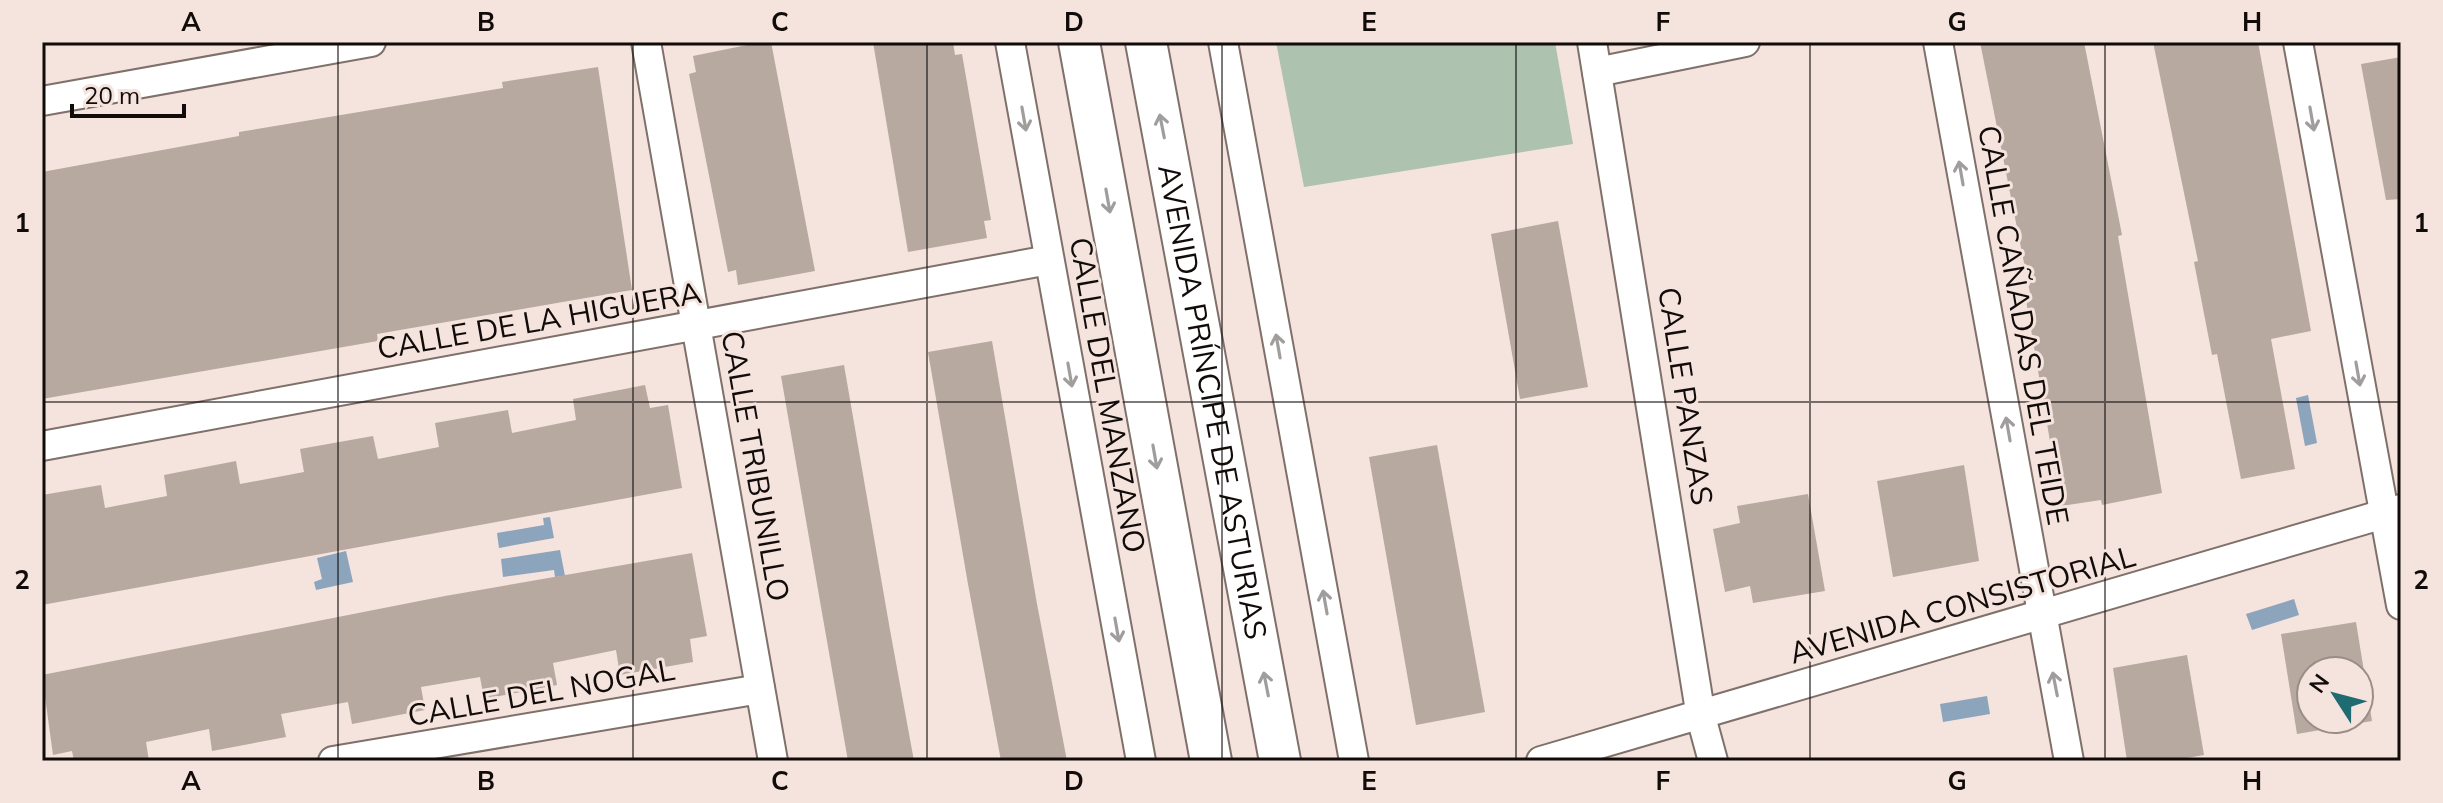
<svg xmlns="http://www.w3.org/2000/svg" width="2443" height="803" viewBox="0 0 2443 803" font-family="Mulish,sans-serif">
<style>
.green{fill:#adc2af}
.water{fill:#8ca4bc}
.building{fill:#b7a8a0;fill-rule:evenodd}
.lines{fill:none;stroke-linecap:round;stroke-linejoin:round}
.street-casing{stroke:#7f706a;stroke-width:32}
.secondary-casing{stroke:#7f706a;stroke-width:44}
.street{stroke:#fff;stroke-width:28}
.secondary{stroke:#fff;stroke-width:40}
.oneway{stroke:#a09d9d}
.grid{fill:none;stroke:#110b09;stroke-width:2;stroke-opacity:0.55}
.labels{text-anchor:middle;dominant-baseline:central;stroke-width:6;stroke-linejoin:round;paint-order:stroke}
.street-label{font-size:30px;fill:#110b09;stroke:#f5e3dd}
.neatline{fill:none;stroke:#110b09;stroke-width:3}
.grid-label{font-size:26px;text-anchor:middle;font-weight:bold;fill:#110b09}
</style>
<rect width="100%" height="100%" fill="#f5e3dd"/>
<polygon class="green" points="1276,42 1555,42 1573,144 1304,187"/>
<g class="water">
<polygon points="2308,395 2317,443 2305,446 2296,398"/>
<polygon points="550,517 554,538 499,548 497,533 544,525 543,518"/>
<polygon points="560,550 565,576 555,577 554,570 503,577 501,559"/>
<polygon points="346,551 353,582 316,590 314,582 322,579 317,558"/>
<polygon points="2294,599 2299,615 2252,630 2246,614"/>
<polygon points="1987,696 1990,714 1943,722 1940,704"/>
</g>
<g class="building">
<polygon points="762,42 771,42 815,271 738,285 736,270 728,272 689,74 696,72 693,56"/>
<polygon points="873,42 953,42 955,55 962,54 991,220 984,221 987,238 908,252"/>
<polygon points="1980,42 2084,42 2122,235 2118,236 2162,493 2102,505 2101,500 2061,506 2025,294 2030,293"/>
<polygon points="2153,42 2258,42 2311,331 2271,339 2295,469 2241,479 2217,354 2212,355 2194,262 2198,261"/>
<polygon points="2401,57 2401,199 2386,200 2361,64"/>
<polygon points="598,67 632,290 377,334 378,341 42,399 42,172 239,136 239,132 503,88 502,82"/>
<polygon points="1558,221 1588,387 1520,399 1491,234"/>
<polygon points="992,341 1037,604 1067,761 1001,761 968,584 928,352"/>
<polygon points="844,365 890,630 914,761 848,761 821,607 781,376"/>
<polygon points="645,385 650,408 668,405 682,488 42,605 42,495 101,485 105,508 167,496 164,475 236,461 240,484 304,472 300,449 373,436 378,459 439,447 435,423 508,410 512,433 576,420 573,399"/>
<polygon points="1437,445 1485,712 1416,725 1369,457"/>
<polygon points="1964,465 1979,561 1893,577 1877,481"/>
<polygon points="1808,494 1825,591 1753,603 1750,586 1725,592 1713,529 1740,523 1737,506"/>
<polygon points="692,553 707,636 690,639 693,662 620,675 616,650 553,663 557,685 484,699 480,677 421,687 425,710 352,724 348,702 281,714 286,737 212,751 209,729 146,742 149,761 74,761 72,751 53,755 42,675 445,596"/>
<path d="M2356,622L2372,721L2297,734L2281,634ZM2311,671H2359V719H2311Z"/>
<polygon points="2187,655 2204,755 2169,761 2127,761 2113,668"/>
</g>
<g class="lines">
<g class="street-casing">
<g id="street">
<polyline points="646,42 773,761"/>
<polyline points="1010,42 1141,761"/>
<polyline points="1223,42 1354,761"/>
<polyline points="1592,42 1701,717 1713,761"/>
<polyline points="1938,42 2069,761"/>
<polyline points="2298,42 2401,605"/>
<polyline points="1597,72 1745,42"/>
<polyline points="42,101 371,42"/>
<polyline points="42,446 1049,260"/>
<polyline points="333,761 760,689"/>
<polyline points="1541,761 2401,509"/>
</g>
</g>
<g class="secondary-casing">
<g id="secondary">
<polyline points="1079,42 1211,761"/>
<path id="s1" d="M1146,42L1280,761"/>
</g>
</g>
<use href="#street" class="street"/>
<use href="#secondary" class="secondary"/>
</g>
<defs><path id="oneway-shaft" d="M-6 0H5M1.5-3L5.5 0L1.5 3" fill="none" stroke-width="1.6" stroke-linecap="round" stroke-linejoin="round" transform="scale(2)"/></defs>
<g class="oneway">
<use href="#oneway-shaft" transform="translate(1024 119) rotate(80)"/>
<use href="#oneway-shaft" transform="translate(2312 119) rotate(80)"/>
<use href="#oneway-shaft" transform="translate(1162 126) rotate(-101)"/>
<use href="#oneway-shaft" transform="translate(1961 173) rotate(-100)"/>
<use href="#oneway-shaft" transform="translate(1108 201) rotate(80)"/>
<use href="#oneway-shaft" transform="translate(1278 346) rotate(-100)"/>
<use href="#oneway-shaft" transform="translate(2358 374) rotate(80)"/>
<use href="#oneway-shaft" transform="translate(1070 375) rotate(80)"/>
<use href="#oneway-shaft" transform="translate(2008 429) rotate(-100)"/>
<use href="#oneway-shaft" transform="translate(1155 457) rotate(80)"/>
<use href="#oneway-shaft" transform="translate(1325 602) rotate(-100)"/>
<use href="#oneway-shaft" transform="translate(1117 630) rotate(80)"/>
<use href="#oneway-shaft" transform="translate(1266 684) rotate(-101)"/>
<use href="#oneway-shaft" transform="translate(2055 684) rotate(-101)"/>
</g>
<path class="grid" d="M338,42V761M633,42V761M927,42V761M1222,42V761M1516,42V761M1810,42V761M2105,42V761M42,402H2401"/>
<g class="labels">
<g class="street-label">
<text transform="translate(539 320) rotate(-10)">CALLE DE LA HIGUERA</text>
<text transform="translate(2024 325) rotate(80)">CALLE CAÑADAS DEL TEIDE</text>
<text transform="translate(1108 395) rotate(80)">CALLE DEL MANZANO</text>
<text transform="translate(1686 396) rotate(81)">CALLE PANZAS</text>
<text stroke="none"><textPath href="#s1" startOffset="366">AVENIDA PRÍNCIPE DE ASTURIAS</textPath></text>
<text transform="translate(756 466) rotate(80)">CALLE TRIBUNILLO</text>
<text transform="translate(1962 604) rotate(-16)">AVENIDA CONSISTORIAL</text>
<text transform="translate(541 692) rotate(-10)">CALLE DEL NOGAL</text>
</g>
</g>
<rect width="2443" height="803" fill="none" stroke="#f5e3dd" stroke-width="88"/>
<g transform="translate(2335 695) rotate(306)"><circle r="38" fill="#f5e3dd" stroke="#9a8d88" stroke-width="2"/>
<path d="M0-6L14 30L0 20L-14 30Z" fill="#1f6b72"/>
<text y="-12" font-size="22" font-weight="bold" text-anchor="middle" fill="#110b09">N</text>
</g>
<path d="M72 104v12h112v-12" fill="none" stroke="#110b09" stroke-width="4"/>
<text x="84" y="104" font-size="24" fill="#110b09" stroke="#f5e3dd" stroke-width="6" paint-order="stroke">20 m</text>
<rect x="44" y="44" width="2355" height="715" class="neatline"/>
<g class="grid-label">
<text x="191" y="31">A</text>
<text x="486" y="31">B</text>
<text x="780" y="31">C</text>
<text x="1074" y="31">D</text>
<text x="1369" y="31">E</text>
<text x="1663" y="31">F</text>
<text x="1957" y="31">G</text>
<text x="2252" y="31">H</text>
<text x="22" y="232">1</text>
<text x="2421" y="232">1</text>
<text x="22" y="589">2</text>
<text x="2421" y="589">2</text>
<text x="191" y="790">A</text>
<text x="486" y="790">B</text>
<text x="780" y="790">C</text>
<text x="1074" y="790">D</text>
<text x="1369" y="790">E</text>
<text x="1663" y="790">F</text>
<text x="1957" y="790">G</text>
<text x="2252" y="790">H</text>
</g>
</svg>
